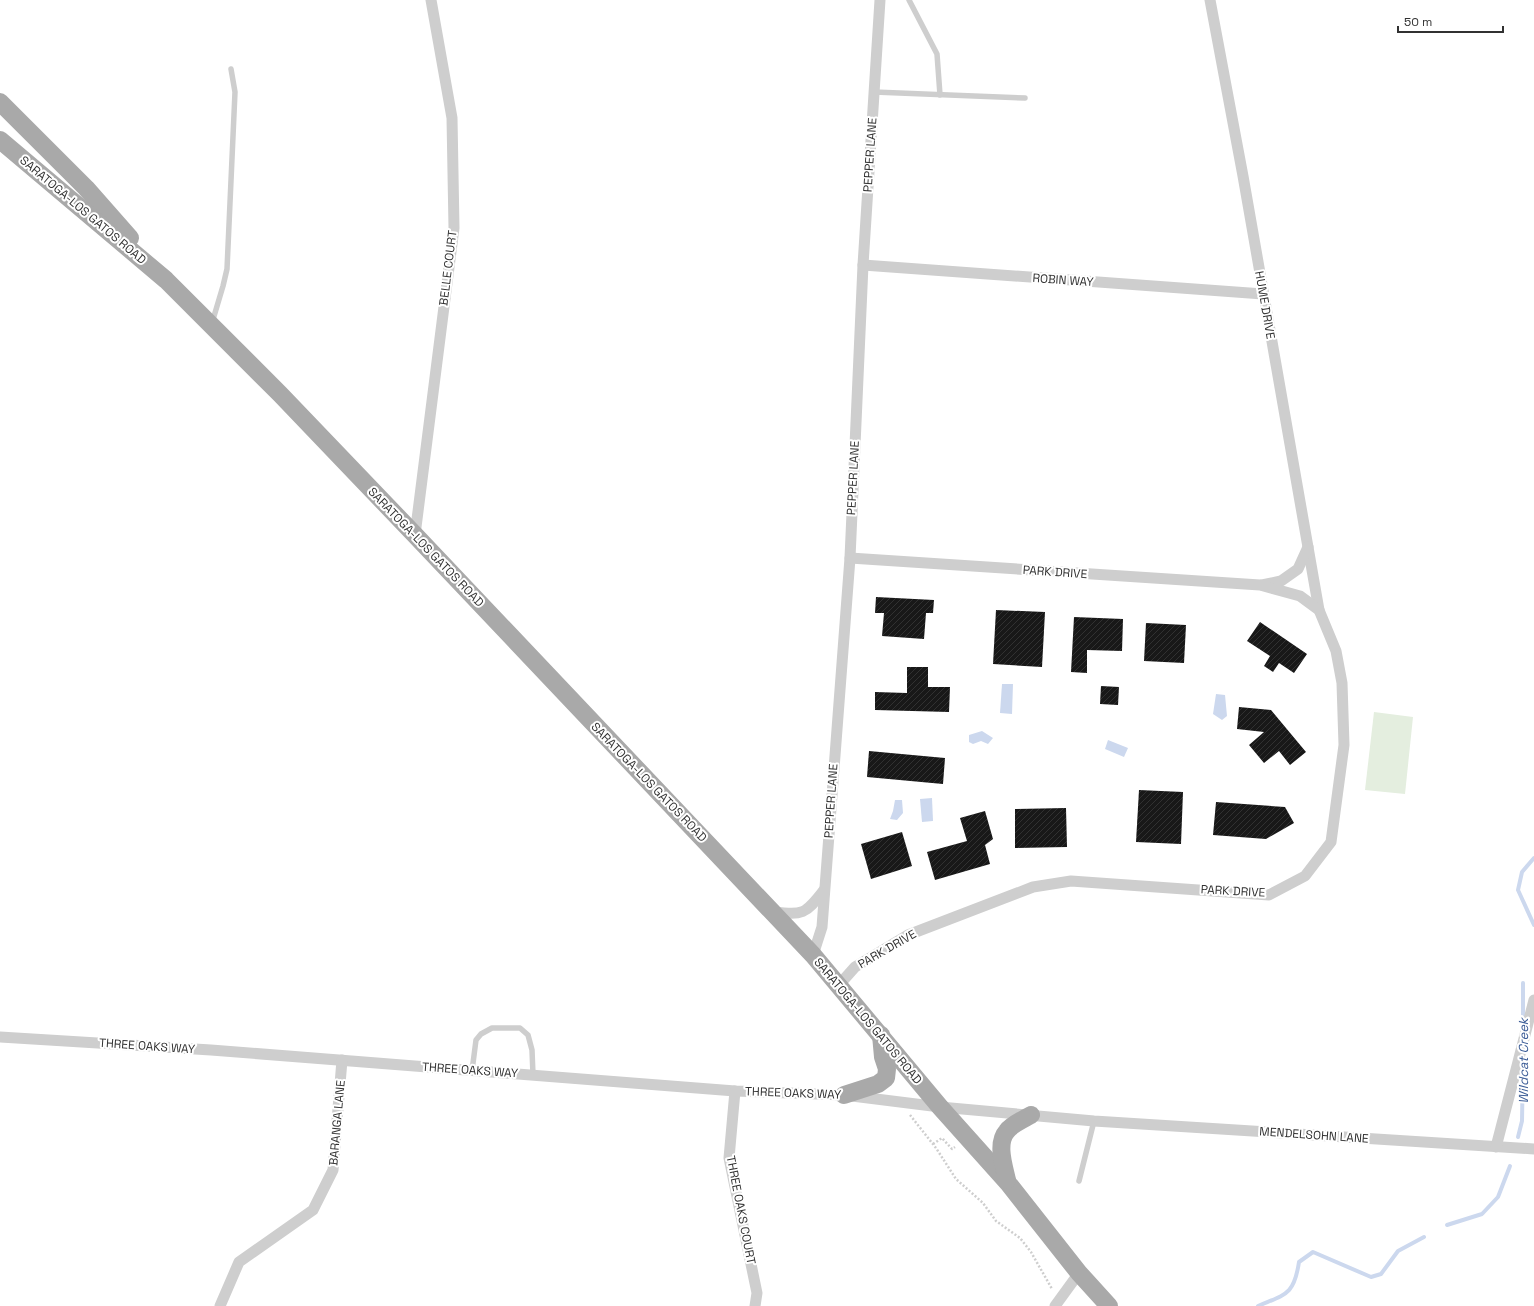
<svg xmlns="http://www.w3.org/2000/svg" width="1534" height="1306" viewBox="0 0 1534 1306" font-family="'Space Grotesk',sans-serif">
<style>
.garden{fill:#e4eedf}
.water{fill:#ccd8ee}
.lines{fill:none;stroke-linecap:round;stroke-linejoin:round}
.stream{stroke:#ccd8ee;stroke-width:4}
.building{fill:url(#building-hatch)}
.path{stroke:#cecece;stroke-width:2.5;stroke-dasharray:2 2;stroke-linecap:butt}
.service{stroke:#cecece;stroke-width:5.5}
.minor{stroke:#cecece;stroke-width:11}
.primary{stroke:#a9a9a9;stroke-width:18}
.labels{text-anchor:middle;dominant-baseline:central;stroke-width:4;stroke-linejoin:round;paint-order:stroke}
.street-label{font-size:12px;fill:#313131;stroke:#fff}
.water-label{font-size:13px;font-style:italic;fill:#3c5d97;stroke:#fff}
</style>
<defs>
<pattern id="building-hatch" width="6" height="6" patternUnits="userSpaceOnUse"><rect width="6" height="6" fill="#181818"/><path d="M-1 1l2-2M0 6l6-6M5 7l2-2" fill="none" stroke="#313131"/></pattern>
</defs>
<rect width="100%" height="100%" fill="#fff"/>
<polygon class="garden" points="1374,712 1413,717 1405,794 1365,790"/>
<g class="water">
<polygon points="1002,684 1013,684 1012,714 1000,713"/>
<polygon points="1216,694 1225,695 1227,716 1222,720 1213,714"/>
<polygon points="982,731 993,738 988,744 981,741 973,744 969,742 969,735"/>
<polygon points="1108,740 1128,748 1124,757 1105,749"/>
<polygon points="932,798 933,821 922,822 920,799"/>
<polygon points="895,800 902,800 903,813 897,820 890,819 893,811"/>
</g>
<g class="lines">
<g class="stream">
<polyline points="1534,858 1522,872 1518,890 1534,925"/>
<polyline points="1523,1027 1523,983"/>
<polyline points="1518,1137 1522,1121 1523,1062"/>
<polyline points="1447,1225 1482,1214 1498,1197 1510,1166"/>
<path d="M1258,1306C1286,1294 1294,1295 1299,1262L1313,1252L1371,1277L1381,1274L1398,1251L1424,1237"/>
</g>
</g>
<g class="building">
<polygon points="876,597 934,600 933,613 926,613 924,639 882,636 884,613 875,613"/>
<polygon points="996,610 1045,612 1042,667 993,664"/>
<polygon points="1074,617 1123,619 1122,651 1087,650 1087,673 1071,672"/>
<polygon points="1260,622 1307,654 1294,673 1279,663 1273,672 1264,666 1270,656 1247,641"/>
<polygon points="1146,623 1186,625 1184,663 1144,661"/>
<polygon points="907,667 928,667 928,687 950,687 949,712 875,710 875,692 907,693"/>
<polygon points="1101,686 1119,687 1118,705 1100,704"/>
<polygon points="1239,707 1271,710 1306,752 1290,765 1279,751 1264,763 1249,745 1264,732 1237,729"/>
<polygon points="869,751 945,758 943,784 867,777"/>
<polygon points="1139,790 1183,792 1181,844 1136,842"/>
<polygon points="1216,802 1285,807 1294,823 1266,839 1213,835"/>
<polygon points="1066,808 1067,847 1015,848 1015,809"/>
<polygon points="985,811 993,839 985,845 990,864 935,880 927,852 967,841 960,818"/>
<polygon points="902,832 912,866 871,879 861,844"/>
</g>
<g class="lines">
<g class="path">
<polyline points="910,1115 936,1148 956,1179 983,1203 996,1221 1020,1238 1031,1252 1052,1289"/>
<polyline points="933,1144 942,1138 952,1149 955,1147"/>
</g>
<g class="service">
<polyline points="909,0 937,54 940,95"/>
<polyline points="874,92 1025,98"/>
<polyline points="212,323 223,286 227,269 235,92 231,69"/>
<polyline points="472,1071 476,1040 481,1034 492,1028 520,1028 528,1035 532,1050 533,1075"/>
<polyline points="1079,1181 1094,1121"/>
</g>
<g class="minor">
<polyline points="1210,0 1243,176 1319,610"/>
<polyline points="863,265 1263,294"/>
<polyline points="415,535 454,228 452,118 431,0"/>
<polyline points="1262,585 1281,581 1298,569 1308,547"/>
<path d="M773,912C803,915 805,915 824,890"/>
<polyline points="813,955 822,927 850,558 863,265 880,0"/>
<polyline points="839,985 855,967 908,935 1033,887 1071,881 1269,895 1305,876 1331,842 1344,745 1342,683 1336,651 1319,610 1300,596 1260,585 850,558"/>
<polyline points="0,1037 211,1050 735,1091 844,1095 940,1107 1094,1121 1534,1149"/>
<polyline points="735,1091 729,1158 757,1293 755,1306"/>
<polyline points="1496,1147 1534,1000"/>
<polyline points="220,1306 239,1262 313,1210 333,1170 342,1060"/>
<polyline points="1055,1306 1079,1273"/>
</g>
<g class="primary">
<polyline points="0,102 86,188 130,238"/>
<polyline points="0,140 166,280 280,394 415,535 813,955 940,1107 1008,1183 1079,1273 1109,1306"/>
<polyline points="844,1095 878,1084 886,1078 887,1069 883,1057 881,1035"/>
<path d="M1007,1180C1004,1166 996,1143 1007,1131C1011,1125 1024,1119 1031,1115"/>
</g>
</g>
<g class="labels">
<g class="street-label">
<text transform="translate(870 155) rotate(-86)">PEPPER LANE</text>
<text transform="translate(83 210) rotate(40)">SARATOGA-LOS GATOS ROAD</text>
<text transform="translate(448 268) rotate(-83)">BELLE COURT</text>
<text transform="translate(1063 280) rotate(4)">ROBIN WAY</text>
<text transform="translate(1265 305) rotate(80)">HUME DRIVE</text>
<text transform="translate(853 478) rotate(-87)">PEPPER LANE</text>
<text transform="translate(426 547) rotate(46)">SARATOGA-LOS GATOS ROAD</text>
<text transform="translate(1055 572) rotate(4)">PARK DRIVE</text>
<text transform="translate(649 782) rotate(46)">SARATOGA-LOS GATOS ROAD</text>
<text transform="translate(831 801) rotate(-86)">PEPPER LANE</text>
<text transform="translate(1233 891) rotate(3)">PARK DRIVE</text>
<text transform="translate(887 949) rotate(-30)">PARK DRIVE</text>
<text transform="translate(868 1021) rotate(50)">SARATOGA-LOS GATOS ROAD</text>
<text transform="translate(147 1046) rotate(4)">THREE OAKS WAY</text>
<text transform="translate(470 1070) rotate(4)">THREE OAKS WAY</text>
<text transform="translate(793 1093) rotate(2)">THREE OAKS WAY</text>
<text transform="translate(337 1123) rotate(-85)">BARANGA LANE</text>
<text transform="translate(1314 1135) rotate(4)">MENDELSOHN LANE</text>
<text transform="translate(741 1210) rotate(79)">THREE OAKS COURT</text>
</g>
<g class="water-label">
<text transform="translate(1523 1061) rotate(-90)">Wildcat Creek</text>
</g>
</g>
<path d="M1398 26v6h105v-6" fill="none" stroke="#313131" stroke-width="2"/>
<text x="1404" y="26" font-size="12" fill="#313131" stroke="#ffffff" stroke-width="3" paint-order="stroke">50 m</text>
</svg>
